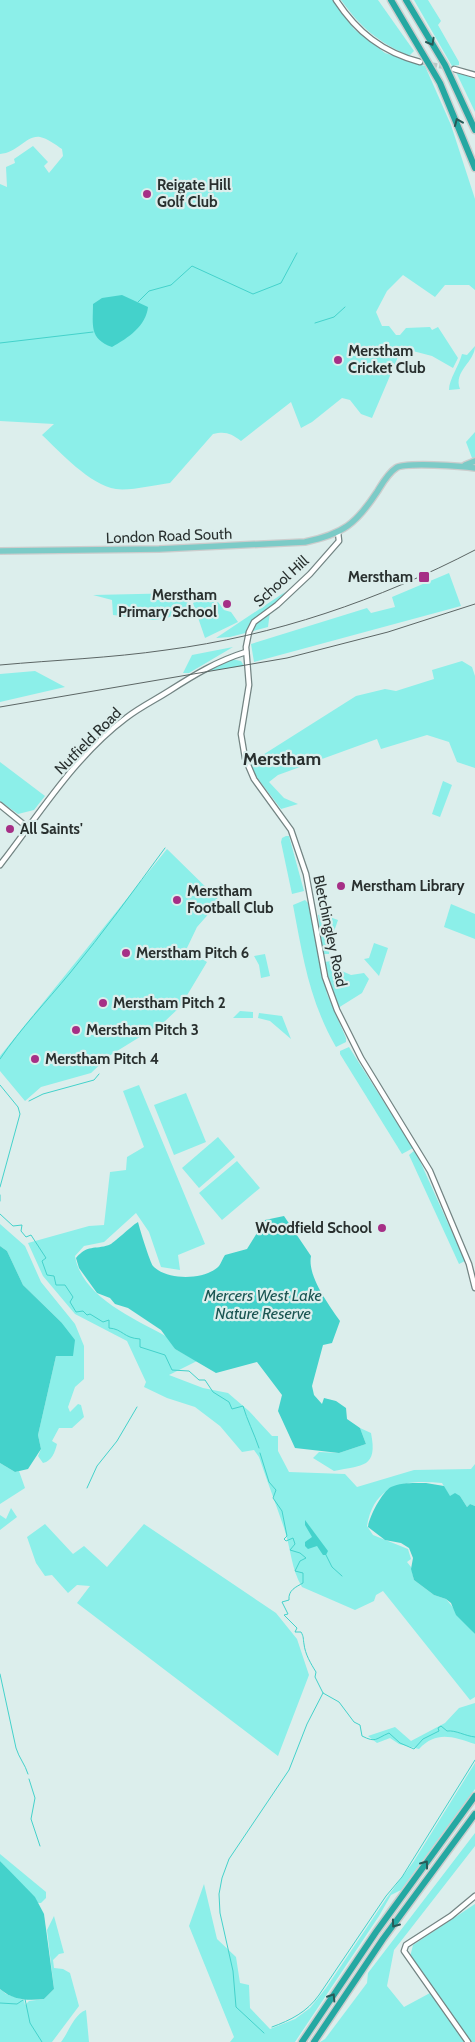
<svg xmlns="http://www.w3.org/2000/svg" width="475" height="2042" viewBox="0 0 475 2042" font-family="Cabin,sans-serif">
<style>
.green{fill:#8cefe9}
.water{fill:#44d2cb}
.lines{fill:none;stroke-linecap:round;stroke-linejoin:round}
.stream{stroke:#44d2cb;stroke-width:1}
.minor-tunnel{stroke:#b8c8c6;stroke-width:4.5;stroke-dasharray:4.5 2;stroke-linecap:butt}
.minor-casing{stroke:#738483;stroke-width:7}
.major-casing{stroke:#cccdcd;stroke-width:8}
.highway-casing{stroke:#cccdcd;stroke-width:9}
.minor{stroke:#fff;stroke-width:4.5}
.major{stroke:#7ccbc7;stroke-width:5.5}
.highway{stroke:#24a8a2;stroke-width:6}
.rail{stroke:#5c6665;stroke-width:1}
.oneway{stroke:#275a57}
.poi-dot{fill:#a62f86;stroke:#dceeec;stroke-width:2}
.labels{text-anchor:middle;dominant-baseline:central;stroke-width:4.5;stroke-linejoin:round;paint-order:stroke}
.poi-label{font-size:15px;font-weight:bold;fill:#29302f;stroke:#dceeec;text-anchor:start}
.street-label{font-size:15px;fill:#29302f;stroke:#dceeec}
.water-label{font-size:16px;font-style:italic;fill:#1a5552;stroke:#dceeec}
.quarter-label{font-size:18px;font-weight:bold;fill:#29302f;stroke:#dceeec}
</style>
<rect width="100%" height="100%" fill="#dceeec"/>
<g class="green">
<path d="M0,0H333L354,29L385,53L425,66L451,125L475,199V290L469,285H445L435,297L403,275L387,291L376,312L382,326H389L396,335H400L406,328L430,327L432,330L438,327L458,358L453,368L432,356L409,350L398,357L372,418L361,414L350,400L342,398L312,422L301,428L291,402L241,441C231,433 225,431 213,434L170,483C155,485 130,491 116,489C90,485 60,452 42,435L54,424L0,421V184L7,187L6,167L15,163L14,159L33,146L48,162L44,166L49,173L63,156L62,149C56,145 47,138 40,137C26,135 18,153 0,154Z"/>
<path d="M341,0H378L414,51L409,56C377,41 362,29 341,0Z"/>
<polygon points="414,0 428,0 441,21 438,25 459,62 459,65 452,66"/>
<polygon points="456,72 475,79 475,112"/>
<path d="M475,346C475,362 453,371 460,389L449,390C449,379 459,366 462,354L467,355Z"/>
<polygon points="475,432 475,458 472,458 466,442"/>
<polygon points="449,573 461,606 254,662 251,644 367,608 371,613 395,607 392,597"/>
<polygon points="285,592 270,612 268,627 230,637 216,638"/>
<polygon points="183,593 190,608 167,618 154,620 113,615 112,600 93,595"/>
<polygon points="209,594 215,604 218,602 224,610 231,612 238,622 205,638 193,603"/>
<polygon points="233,647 189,673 183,673 192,655"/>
<polygon points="231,659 241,661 244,666 209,671"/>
<polygon points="462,661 472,667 475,676 475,768 457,762 449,742 427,735 381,749 377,739 278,775 269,782 284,798 298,804 281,809 255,775 250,763 356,696 385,689 396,691 434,679 432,670"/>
<polygon points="35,671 65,687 0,702 0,674"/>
<polygon points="0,762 45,796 34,810 18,814 0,801"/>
<polygon points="443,781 452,785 440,817 432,814"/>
<polygon points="286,836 289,836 304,891 292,894 281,842 282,838"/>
<polygon points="167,849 220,901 197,927 186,950 207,962 180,1007 164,1022 109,1056 91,1073 41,1087 25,1101 0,1071 0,1056"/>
<path d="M305,900L308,903L327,994L346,1038V1042L336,1047C309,1000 303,957 293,905Z"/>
<polygon points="451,904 475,914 475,939 444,927"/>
<polygon points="321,914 338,920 330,943 329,954 323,954 318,915"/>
<polygon points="374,943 388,948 379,976 364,959 369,958"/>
<polygon points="265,954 270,976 261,978 259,965 254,956"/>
<polygon points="332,961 335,968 351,975 364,973 369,979 362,993 338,1008 324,962"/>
<polygon points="240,1011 253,1012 253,1018 233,1018"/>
<polygon points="259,1013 282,1016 291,1039 270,1021 258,1018"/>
<polygon points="349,1047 413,1148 402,1154 340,1054 340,1051"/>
<path d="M139,1085L205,1244L178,1255L180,1270L161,1267L149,1232L136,1213L104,1242L84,1246L75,1256C82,1298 136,1319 169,1338L175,1349L197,1361L169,1375L203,1388L228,1393L249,1411L272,1436H278V1451L289,1472L345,1474L357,1487L414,1470L471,1469L475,1464V1506L470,1504L467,1507L460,1496L450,1497L442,1483C405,1479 374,1484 367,1526L373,1535L408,1549L411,1559L407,1562L411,1567L414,1580L434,1595L446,1599L475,1634V1697L470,1700L383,1591L376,1595L374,1601L355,1610L302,1587C291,1569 291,1548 284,1528C276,1504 267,1481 259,1457L254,1450L242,1452L220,1426L195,1407L167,1398L144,1387L146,1382L127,1341L75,1314L43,1276L28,1243L89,1226L104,1225L110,1172L126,1170L127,1157L144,1147L123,1091Z"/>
<polygon points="186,1093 206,1142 174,1155 154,1105"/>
<polygon points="218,1137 235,1157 199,1188 182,1168"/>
<polygon points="415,1150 465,1261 459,1264 409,1155"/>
<polygon points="237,1161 260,1188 222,1220 199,1193"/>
<path d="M0,1224L25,1246L41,1282L75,1324L84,1346V1379L75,1387L68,1407L70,1412L78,1404L81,1405L84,1417L72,1428H59L52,1441L57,1444C55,1452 52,1461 43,1463L38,1456L41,1449L38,1435L56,1356H73L61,1322L23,1285L7,1251L0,1246Z"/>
<path d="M360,1428L371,1433C378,1468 363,1465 334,1471L313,1458L319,1452L339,1453L366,1444Z"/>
<polygon points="0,1463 15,1472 19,1471 25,1488 0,1504"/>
<polygon points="11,1508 17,1517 0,1530 0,1515 6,1519"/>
<polygon points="45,1524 73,1554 84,1546 107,1567 144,1524 276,1613 297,1639 309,1675 278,1756 77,1603 90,1586 77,1585 68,1593 52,1575 45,1576 36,1563 27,1537"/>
<path d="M475,1703V1744C453,1737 437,1730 419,1749L399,1744L390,1738L377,1743L368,1736L395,1727L411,1741L445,1723L459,1708Z"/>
<polygon points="475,1763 475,1789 401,1890 391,1895 379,1916 295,2042 230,2042 234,2037 189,1926 204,1884 217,1939 236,1957 240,1983 249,1985 250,2008 270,2029 295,2019 310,2008 326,1988 388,1896 414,1861"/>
<polygon points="475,1833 475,1846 394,1950 387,1986 404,2007 430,1993 465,2042 320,2042 325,2039 367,1983 368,1973"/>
<polygon points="0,1854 46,1892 46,1898 41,1903 38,1903 0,1861"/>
<polygon points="475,1904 475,2042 470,2042 410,1957 413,1945"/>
<polygon points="54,1916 64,1953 59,1954 53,1960 54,1968 63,1969 70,1973 79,2006 52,2042 0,2042 0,1989 6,1994 24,2000 25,2005 29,2001 44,1999 54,1989 47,1930"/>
<path d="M86,2010L89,2042H61C69,2032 74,2014 86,2010Z"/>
</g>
<g class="water">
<path d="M122,295L148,307C146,326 128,338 112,347C89,339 93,325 93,304L102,298Z"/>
<path d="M284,1216L311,1256C307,1276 329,1305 340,1321L332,1343L323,1345L312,1386L314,1395L322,1404L324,1398L336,1401L346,1408L347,1419L360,1428L366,1444L339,1453L295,1448L278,1411L282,1395L257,1362L216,1373L175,1349L161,1330L128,1308L115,1304L110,1298L97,1293L79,1268L76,1258C88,1244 94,1250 109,1245C113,1244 131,1226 138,1222C140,1230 150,1262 153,1266C167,1281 206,1280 219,1266C221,1263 223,1258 225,1255L247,1249L265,1220Z"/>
<polygon points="0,1246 7,1251 23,1285 61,1322 75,1340 73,1356 56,1356 38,1435 41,1449 28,1469 15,1472 0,1463"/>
<path d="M426,1483L444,1486L450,1496L455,1493L460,1496L467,1507L470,1504L475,1506V1634L456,1615L451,1603L446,1599L434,1595L414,1580L411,1569L413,1558L409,1548L401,1543L385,1540L368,1527C369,1517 382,1492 391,1487C401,1482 415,1483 426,1483Z"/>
<polygon points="305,1520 328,1551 326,1555 323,1555 317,1546 308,1549 305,1546 305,1542 312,1537 305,1525"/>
<path d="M0,1861L35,1897L44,1914L54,1989L44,1999C27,2001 13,2000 0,1989Z"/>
</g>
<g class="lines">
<g class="stream">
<polyline points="138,302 149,291 171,285 192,266 253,294 281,283 297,253"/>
<polyline points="315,323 334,317 345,307"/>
<polyline points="0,343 93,332"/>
<path d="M0,1059C21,1028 46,1002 70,973C103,933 134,890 165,848"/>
<polyline points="0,1085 18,1107 20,1114 0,1187"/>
<polyline points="29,1101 43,1094 94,1080 99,1074"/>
<polyline points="0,1195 0,1201"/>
<path d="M0,1214L13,1226L22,1225L21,1231L26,1237L31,1235L46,1258L42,1261L47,1275L54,1276L56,1285H65L73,1297L70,1302L76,1312L83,1311L87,1315L90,1314L103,1322L109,1320V1328C123,1329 123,1338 140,1339V1347L165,1355L172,1370L189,1371L199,1380H205L213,1392L229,1402L232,1409L243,1406C247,1420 254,1433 259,1448"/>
<path d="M260,1453L269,1482L276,1490L273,1498L282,1511L287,1536L284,1539L286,1541L293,1538L295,1544L290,1550L300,1553L306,1558L300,1561L295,1571L303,1573V1583C296,1587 288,1590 289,1600L282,1602L288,1614L284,1615L297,1628L295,1632H301C304,1637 303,1639 304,1644C305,1654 311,1664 316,1672L315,1677L323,1693L339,1702L354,1722L360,1725L362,1736C376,1743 375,1739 389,1733L400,1743L414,1749L423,1739L439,1731L438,1728L441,1726L447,1731C456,1730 465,1736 475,1737"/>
<polyline points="87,1488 97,1466 117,1441 137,1407"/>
<polyline points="326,1555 332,1567 342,1576"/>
<path d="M0,1674L16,1748C19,1758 25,1764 28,1774"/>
<polyline points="29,1779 35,1798 31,1819 40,1846"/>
<polyline points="25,1999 30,2023 42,2042"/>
<polyline points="0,2003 17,2004 23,2000"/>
<path d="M272,2027C291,2020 307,2012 319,1995L386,1896L402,1877L475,1760"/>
<polyline points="264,2033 236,2007 233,1971 220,1913 219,1894 222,1878 229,1859 289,1770 307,1724 323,1693"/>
</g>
<polyline class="minor-tunnel" points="420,62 454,69"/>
<g class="minor-casing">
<g id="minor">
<path d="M336,0C357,32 382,52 420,62"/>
<polyline points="454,69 475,75"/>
<polyline points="338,532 339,541 310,574 277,605 254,622 249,632 246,647 249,685 241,734 245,758 254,779 291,830 306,874 325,977 337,1010 361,1058 430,1171 469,1264 475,1288"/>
<polyline points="0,805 27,827"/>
<path d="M0,865C39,815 74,757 126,718C140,707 155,700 169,691C194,675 217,661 246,652"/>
<polyline points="468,2042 404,1951 406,1945 451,1916 475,1896"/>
</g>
</g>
<g class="major-casing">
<g id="major">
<polyline points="465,465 475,461"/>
<path d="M0,551L159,549L305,542C343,534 356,524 377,492C382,484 388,473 396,468C404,462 463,466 475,468"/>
</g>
</g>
<g class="highway-casing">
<g id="highway">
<polyline points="391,0 440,83 475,168"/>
<polyline points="406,0 445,65 475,130"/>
<polyline points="302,2042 376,1932 475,1796"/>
<polyline points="314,2042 383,1939 475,1814"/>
</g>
</g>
<use href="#minor" class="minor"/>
<use href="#major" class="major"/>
<use href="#highway" class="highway"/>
<g class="rail">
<path d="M0,665C55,660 111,658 166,650C274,636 379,600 475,550"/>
<polyline points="0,707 287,658 388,632 475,604"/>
</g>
</g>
<defs><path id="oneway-chevron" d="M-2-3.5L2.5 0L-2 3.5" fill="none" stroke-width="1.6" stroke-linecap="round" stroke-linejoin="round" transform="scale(1.25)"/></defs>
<g class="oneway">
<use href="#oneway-chevron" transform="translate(431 42) rotate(60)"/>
<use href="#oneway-chevron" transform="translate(458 122) rotate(-113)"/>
<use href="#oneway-chevron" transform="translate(425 1864) rotate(-54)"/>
<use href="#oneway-chevron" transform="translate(395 1924) rotate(126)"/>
<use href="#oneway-chevron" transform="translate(332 1997) rotate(-57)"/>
</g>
<g class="poi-dot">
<circle cx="147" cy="194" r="5"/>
<circle cx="338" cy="360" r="5"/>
<rect x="418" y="571" width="12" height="12" rx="2.5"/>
<circle cx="227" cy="604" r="5"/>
<circle cx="10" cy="829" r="5"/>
<circle cx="341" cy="886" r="5"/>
<circle cx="177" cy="900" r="5"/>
<circle cx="126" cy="953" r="5"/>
<circle cx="103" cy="1003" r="5"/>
<circle cx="76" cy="1030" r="5"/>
<circle cx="35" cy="1059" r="5"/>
<circle cx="382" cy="1228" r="5"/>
</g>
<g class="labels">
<g class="poi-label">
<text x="157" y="185">Reigate Hill<tspan x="157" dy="17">Golf Club</tspan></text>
<text x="348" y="351">Merstham<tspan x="348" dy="17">Cricket Club</tspan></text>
<text x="413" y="577" text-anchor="end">Merstham</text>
<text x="217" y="595" text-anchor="end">Merstham<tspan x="217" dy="17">Primary School</tspan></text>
<text x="20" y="829">All Saints'</text>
<text x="351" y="886">Merstham Library</text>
<text x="187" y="891">Merstham<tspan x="187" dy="17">Football Club</tspan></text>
<text x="136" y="953">Merstham Pitch 6</text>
<text x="113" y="1003">Merstham Pitch 2</text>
<text x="86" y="1030">Merstham Pitch 3</text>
<text x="45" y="1059">Merstham Pitch 4</text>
<text x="372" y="1228" text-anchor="end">Woodfield School</text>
</g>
<g class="street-label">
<text transform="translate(169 536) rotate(-2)">London Road South</text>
<text transform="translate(281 581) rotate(-42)">School Hill</text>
<text transform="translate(88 741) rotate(-45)">Nutfield Road</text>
<text transform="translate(330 931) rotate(78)">Bletchingley Road</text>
</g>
<g class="water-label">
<text x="263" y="1295">Mercers West Lake<tspan x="263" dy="18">Nature Reserve</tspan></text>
</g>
<g class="quarter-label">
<text x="282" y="759">Merstham</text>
</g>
</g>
</svg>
